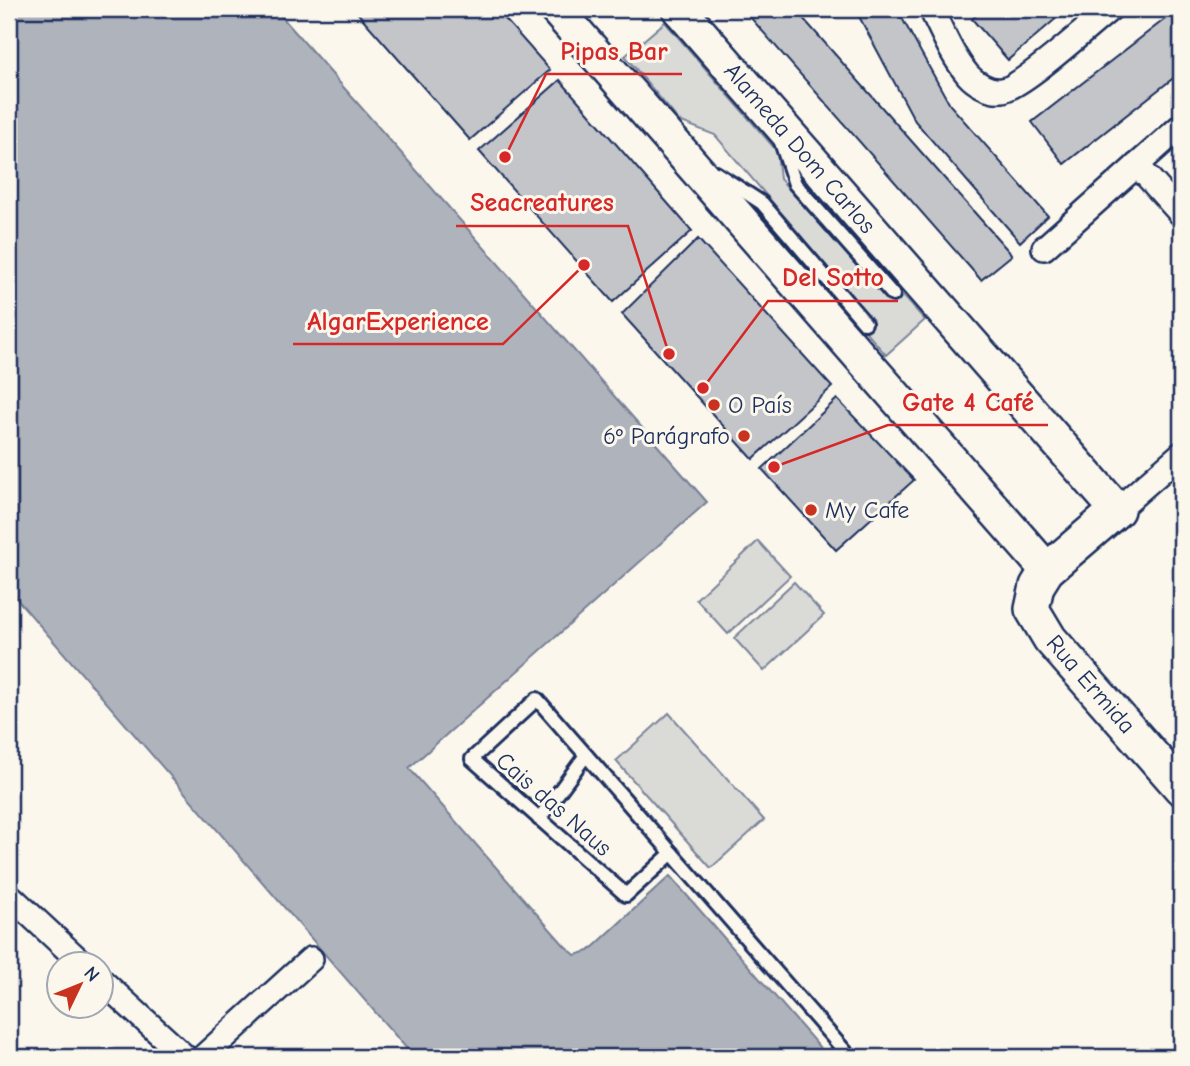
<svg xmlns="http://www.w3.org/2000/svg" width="1190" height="1066" viewBox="0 0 1190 1066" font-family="'Comic Neue',sans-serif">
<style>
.green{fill:#dadad7;stroke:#7a849a;stroke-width:2}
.water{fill:#afb3bb;stroke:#747e96;stroke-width:2}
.building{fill:#c3c5c9;stroke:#1b2f5e;stroke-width:2}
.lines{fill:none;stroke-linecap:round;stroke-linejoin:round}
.lane-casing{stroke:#1b2f5e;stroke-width:18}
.street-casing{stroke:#1b2f5e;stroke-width:28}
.secondary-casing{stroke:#1b2f5e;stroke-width:38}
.lane{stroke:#fbf7ec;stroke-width:12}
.street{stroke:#fbf7ec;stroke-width:23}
.secondary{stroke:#fbf7ec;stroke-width:33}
.poi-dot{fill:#c8321e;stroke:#fbf7ec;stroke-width:2.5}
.labels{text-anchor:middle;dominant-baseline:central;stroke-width:6;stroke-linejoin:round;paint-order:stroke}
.street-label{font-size:24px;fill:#1b2f5e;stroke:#fbf7ec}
.poi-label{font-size:24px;fill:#1b2f5e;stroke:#fbf7ec;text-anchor:start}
.leader{fill:none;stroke:#d62828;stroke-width:2.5}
.callout-dot{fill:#d62828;stroke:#fbf7ec;stroke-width:2.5}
.callout-label{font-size:26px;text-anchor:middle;font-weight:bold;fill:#d62828;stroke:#fbf7ec;stroke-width:6;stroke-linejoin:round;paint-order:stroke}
</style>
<rect width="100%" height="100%" fill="#fbf7ec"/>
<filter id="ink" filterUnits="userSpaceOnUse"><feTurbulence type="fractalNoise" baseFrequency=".0143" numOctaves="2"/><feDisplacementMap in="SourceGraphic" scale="14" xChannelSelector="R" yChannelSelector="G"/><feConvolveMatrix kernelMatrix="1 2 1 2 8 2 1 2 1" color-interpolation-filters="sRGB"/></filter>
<g filter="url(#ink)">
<g class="green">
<polygon points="665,22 777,151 780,179 887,296 896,288 925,320 886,355 858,323 868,315 715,135 679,121 625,56"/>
<polygon points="758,541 790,576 728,634 696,599"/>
<polygon points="794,582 824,615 764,671 734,638"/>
<polygon points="669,713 764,820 711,868 616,761"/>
</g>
<polygon class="water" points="9,9 275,9 707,502 409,768 564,945 575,955 589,951 670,876 828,1057 414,1057 9,590"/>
<g class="building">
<polygon points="354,9 496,9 550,70 470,140"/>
<polygon points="743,9 795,9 1012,255 981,280"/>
<polygon points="855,9 897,9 950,105 1048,216 1020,242 915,121"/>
<polygon points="983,9 1067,9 1008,60 972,19"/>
<polygon points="1178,9 1181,9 1181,72 1064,164 1032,122"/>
<polygon points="560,80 692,231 613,302 479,151"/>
<polygon points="698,239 832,387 753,459 622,314"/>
<polygon points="837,399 914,480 836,550 762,469"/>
</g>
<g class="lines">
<g class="lane-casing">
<g id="lane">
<polyline points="781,142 795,184 893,295"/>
<polyline points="716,173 762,203 865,323"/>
<polyline points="539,819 586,755"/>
<path d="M672,853L626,895L472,759L537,699C641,818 746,938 850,1057"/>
</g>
</g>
<g class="street-casing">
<g id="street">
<path d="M931,9C942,31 952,56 968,75C975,83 990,92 1002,90C1021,88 1090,25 1110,9"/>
<polyline points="1137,165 1181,214"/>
<polyline points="1044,248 1181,126"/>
<polyline points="1117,510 1181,454"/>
<polyline points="9,895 83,964"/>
<polyline points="102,981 185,1057"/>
<polyline points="203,1057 311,959"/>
</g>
</g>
<g class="secondary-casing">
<g id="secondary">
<polyline points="556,9 1047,570"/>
<polyline points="679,9 1117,510 1047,570 1037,586 1032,609 1050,639 1181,788"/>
</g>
</g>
<use href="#lane" class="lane"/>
<use href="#street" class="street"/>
<use href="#secondary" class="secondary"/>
</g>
</g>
<g class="poi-dot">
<circle cx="714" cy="405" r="7"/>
<circle cx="744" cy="436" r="7"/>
<circle cx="811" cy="510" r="7"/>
</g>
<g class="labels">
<g class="street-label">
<text transform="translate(800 148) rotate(49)">Alameda Dom Carlos</text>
<text transform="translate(1091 684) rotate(49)">Rua Ermida</text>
<text transform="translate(554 804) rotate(41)">Cais das Naus</text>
</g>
<g class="poi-label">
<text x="728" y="405">O País</text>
<text x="730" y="436" text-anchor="end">6º Parágrafo</text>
<text x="825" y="510">My Cafe</text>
</g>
</g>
<path class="leader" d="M505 157L546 74H682M669 354L628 226H456M703 388L768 301H898M584 265L503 344H293M774 467L888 425H1048"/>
<g class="callout-dot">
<circle cx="505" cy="157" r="7"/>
<circle cx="669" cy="354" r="7"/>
<circle cx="703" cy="388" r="7"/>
<circle cx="584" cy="265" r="7"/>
<circle cx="774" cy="467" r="7"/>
</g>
<g class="callout-label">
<text x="614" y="60">Pipas Bar</text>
<text x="542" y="211">Seacreatures</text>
<text x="833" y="286">Del Sotto</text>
<text x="398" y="330">AlgarExperience</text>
<text x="968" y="411">Gate 4 Café</text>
</g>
<rect width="1190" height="1066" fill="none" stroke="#fbf7ec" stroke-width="35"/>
<rect x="18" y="18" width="1155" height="1031" fill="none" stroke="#1b2f5e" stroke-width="2.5" filter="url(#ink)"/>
<g transform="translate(80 985) rotate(47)"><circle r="33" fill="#fbf7ec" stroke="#a1a7b3" stroke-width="2"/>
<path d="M0-5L12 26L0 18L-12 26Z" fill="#c8321e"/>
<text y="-10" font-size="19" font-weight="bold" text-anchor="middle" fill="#1b2f5e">N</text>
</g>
</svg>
